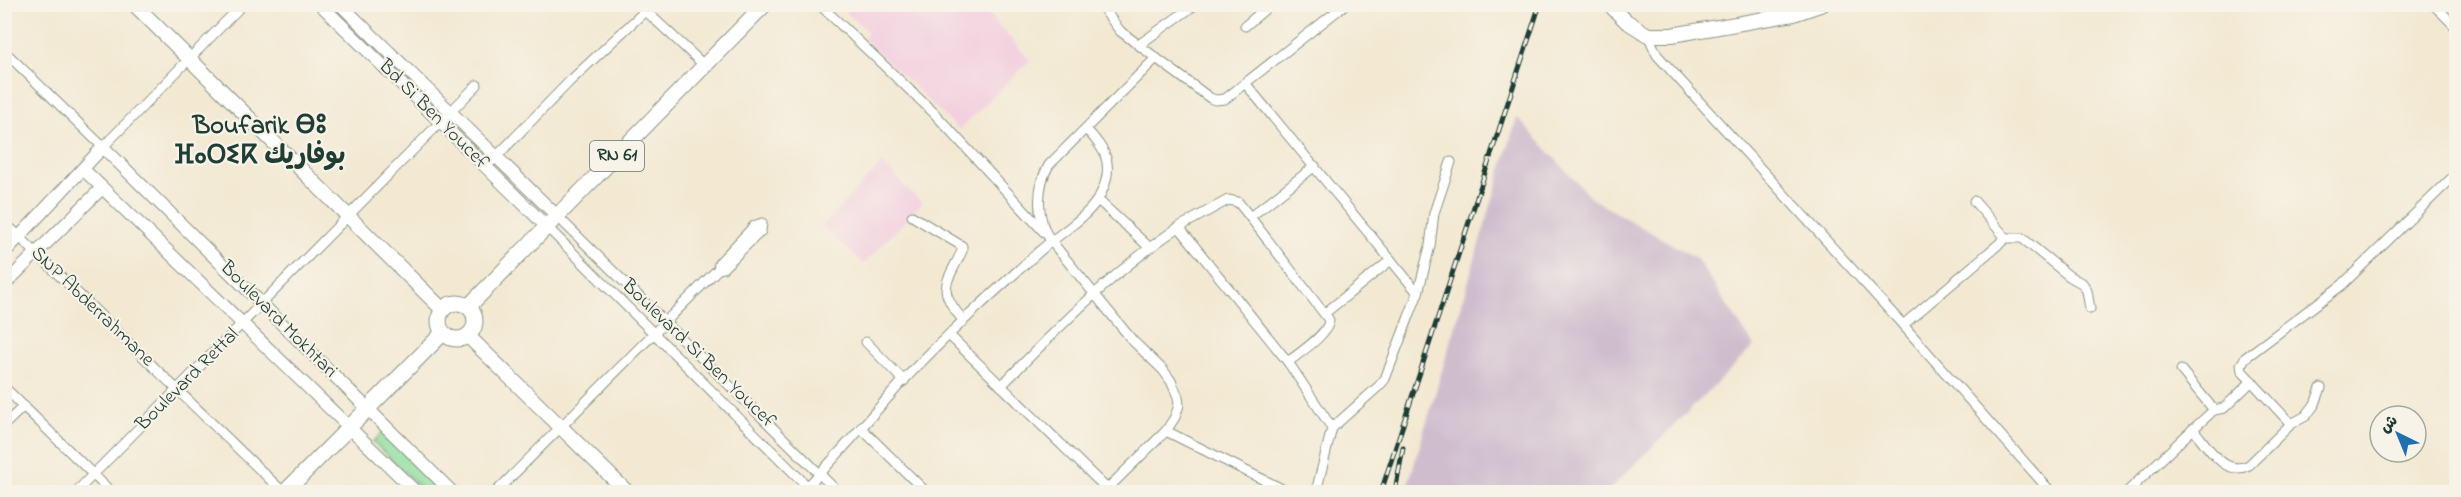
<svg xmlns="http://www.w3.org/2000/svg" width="2461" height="497" viewBox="0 0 2461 497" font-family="'Indie Flower','Playpen Sans Arabic','Noto Sans Tifinagh',sans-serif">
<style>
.built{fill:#f3cfdf}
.industrial{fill:#cfbdce}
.green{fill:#8ede9d;stroke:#568e68;stroke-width:1.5}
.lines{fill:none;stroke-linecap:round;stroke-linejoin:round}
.minor-casing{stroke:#899384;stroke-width:11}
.tertiary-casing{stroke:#899384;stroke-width:14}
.secondary-casing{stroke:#899384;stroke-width:16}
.primary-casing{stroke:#899384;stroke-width:17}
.minor{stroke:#fff;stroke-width:9}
.tertiary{stroke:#fff;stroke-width:12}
.secondary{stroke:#fff;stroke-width:14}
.primary{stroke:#fff;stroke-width:15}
.rail-casing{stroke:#1f3d34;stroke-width:5}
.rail{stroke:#f7f3e8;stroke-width:3;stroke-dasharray:9;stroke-linecap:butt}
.labels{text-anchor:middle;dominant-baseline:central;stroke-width:4.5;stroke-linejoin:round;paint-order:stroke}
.shield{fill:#f7f3e8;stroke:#60746a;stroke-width:1.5}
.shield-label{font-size:18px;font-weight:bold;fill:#1f3d34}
.street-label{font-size:20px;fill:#1f3d34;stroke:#f7f3e8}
.district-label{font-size:26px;font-weight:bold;fill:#1f3d34;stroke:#f7f3e8}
</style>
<rect width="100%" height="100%" fill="#f7f3e8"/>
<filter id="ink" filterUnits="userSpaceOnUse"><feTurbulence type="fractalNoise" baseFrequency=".0167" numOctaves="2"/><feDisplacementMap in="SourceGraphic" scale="12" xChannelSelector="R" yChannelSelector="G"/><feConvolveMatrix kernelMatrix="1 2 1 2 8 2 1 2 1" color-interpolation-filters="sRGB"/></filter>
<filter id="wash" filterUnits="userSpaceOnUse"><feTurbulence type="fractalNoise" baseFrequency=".008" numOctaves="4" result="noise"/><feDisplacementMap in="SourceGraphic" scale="24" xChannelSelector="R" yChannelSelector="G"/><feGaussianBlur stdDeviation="1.35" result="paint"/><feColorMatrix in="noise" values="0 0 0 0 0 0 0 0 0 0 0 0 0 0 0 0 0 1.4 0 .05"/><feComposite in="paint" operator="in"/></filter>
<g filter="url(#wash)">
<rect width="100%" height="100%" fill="#f3e9d3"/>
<g class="built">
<polygon points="838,5 980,5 1030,60 959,130 863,38 868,32"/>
<polygon points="882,163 922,203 864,264 822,226"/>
</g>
<polygon class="industrial" points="1517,117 1592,199 1696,258 1754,346 1607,492 1406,492"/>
<polygon class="green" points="384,431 447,492 425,492 373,442"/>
</g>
<g filter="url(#ink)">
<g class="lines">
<g class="minor-casing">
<g id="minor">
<polyline points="819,4 934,113 1044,232"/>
<path d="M1100,4L1120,31L1156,58L1049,165C1036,186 1036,221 1051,241L1133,341L1163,370L1171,381L1178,397L1179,405L1175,417L1166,431L1104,492"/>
<polyline points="2433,4 2456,27"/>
<polyline points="1245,26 1271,4"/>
<polyline points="1648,35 1657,55 1903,325 2051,492"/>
<polyline points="1140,44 1196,4"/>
<polyline points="4,51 103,147 243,4"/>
<polyline points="1156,58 1210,98 1215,100 1225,99 1346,4"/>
<polyline points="492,161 569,82 644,12 649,14 705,66"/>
<polyline points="1098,200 1149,247"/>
<polyline points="1974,201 2006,238"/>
<polyline points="557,216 838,492"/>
<path d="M912,216L962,246V251C946,285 936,288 963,320"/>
<polyline points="1250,217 1315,166"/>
<polyline points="4,222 283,492"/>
<polyline points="547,227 813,492"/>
<path d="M1179,227L1228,200L1238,202L1250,217L1329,320C1329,334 1299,353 1288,362"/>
<polyline points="1418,293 1430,246 1434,213 1451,162"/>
<polyline points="1325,313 1391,260"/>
<polyline points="1903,325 2006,238 2022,238 2069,276 2083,284 2087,291 2090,309"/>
<polyline points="949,335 1107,489"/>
<polyline points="866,342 904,381"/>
<polyline points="2181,370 2214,410"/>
<path d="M1001,386C1057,329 1112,272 1179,227L1288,362L1332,428L1379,386L1385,379L1418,293L1245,83"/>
<polyline points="4,387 111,492"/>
<polyline points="2291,424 2242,371 2241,365 2245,358 2342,285 2456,174"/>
<polyline points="4,425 24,406"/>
<polyline points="861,428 926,492"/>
<path d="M2193,429C2207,445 2224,478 2249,465L2291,424L2306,416L2315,404L2321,388"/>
<polyline points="1166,431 1288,492"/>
<polyline points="76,492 477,85"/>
<polyline points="496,492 718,269 723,268 761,231 762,223 754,226 719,263 718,269"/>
<path d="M802,492C837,457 869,418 903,381C947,334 994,292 1042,249C1062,231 1093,215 1103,189C1114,162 1104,148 1086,129"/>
<polyline points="1316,492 1332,428"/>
<polyline points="2127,492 2193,429 2214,410 2224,408 2252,381"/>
</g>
</g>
<g class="tertiary-casing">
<g id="tertiary">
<polyline points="320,4 547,227"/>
<polyline points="340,4 557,216"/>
<polyline points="83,169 416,492"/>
<polyline points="4,253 103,147 452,492"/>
<polyline points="4,285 102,188"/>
</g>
</g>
<g class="secondary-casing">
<g id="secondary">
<polyline points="134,4 443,310"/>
<polyline points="1609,4 1626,21 1648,35 1672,35 1794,14 1823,4"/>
<polyline points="468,336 627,492"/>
</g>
</g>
<g class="primary-casing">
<g id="primary">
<circle cx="457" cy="321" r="18"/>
<polyline points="468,307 765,4"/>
<polyline points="285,492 443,333"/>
</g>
</g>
<use href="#minor" class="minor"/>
<use href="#tertiary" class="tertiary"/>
<use href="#secondary" class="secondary"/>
<use href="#primary" class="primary"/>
<g class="rail-casing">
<g id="rail">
<polyline points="1381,492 1540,4"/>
<polyline points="1395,492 1403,448"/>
</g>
</g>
<use href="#rail" class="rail"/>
</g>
</g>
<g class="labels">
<rect class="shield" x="590" y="141" width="54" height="30" rx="4.5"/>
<g class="shield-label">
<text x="617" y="156">RN 61</text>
</g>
<g class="street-label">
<text transform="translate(433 115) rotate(45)">Bd Si Ben Youcef</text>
<text transform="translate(92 307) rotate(44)">SNP Abderrahmane</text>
<text transform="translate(278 320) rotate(45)">Boulevard Mokhtari</text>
<text transform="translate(698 354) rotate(44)">Boulevard Si Ben Youcef</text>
<text transform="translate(188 380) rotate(-45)">Boulevard Rettal</text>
</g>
<g class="district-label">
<text x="260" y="127">Boufarik ⴱⵓ<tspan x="260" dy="30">ⴼⴰⵔⵉⴽ بوفاريك</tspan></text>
</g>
</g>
<rect width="2461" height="497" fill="none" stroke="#f7f3e8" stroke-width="24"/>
<g transform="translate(2398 434) rotate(317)"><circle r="28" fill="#f7f3e8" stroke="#a1aaa0" stroke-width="1.5"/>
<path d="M0-4.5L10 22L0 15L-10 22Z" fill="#1f6fb2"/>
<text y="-9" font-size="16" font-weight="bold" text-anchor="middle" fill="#1f3d34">ش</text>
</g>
</svg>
